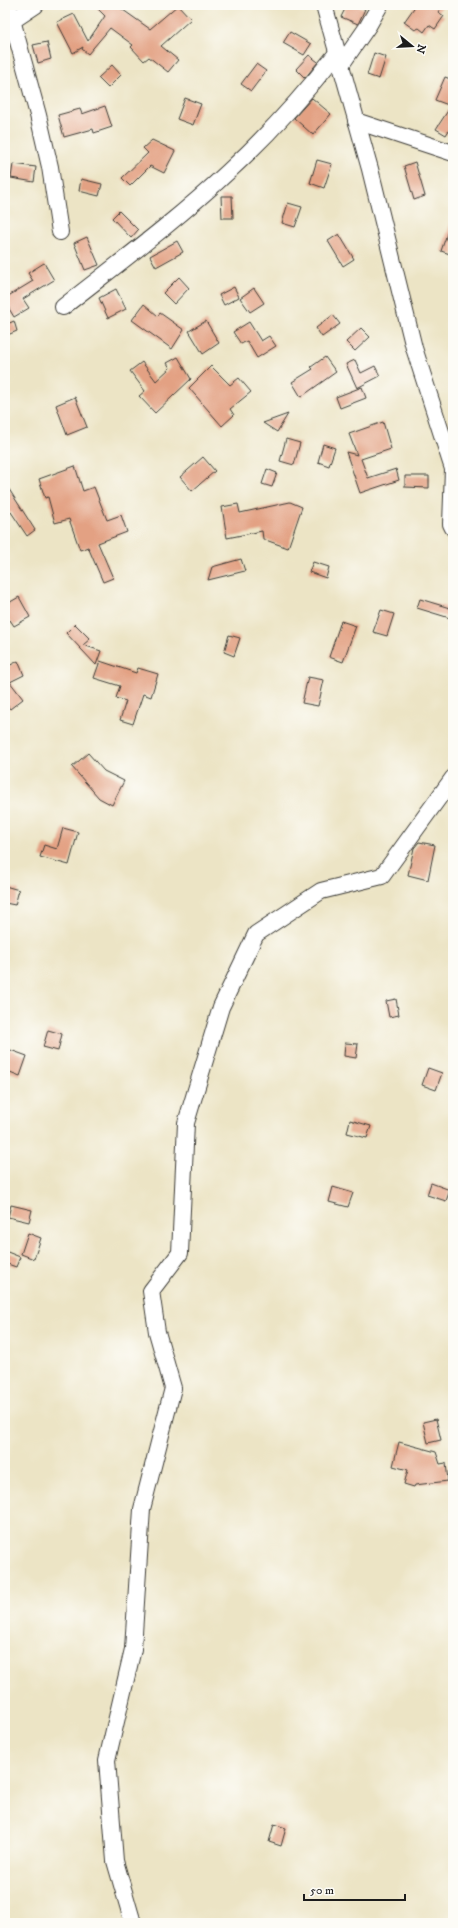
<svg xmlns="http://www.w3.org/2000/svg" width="458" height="1928" viewBox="0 0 458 1928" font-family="'IM FELL DW Pica',serif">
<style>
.building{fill:#e3a183}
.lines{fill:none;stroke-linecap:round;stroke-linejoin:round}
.street-casing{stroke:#3b3a35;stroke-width:18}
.street{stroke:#fff;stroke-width:16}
</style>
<rect width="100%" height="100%" fill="#fdfcf7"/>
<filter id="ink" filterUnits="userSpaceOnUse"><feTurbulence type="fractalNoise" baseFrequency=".025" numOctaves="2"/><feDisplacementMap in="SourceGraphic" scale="8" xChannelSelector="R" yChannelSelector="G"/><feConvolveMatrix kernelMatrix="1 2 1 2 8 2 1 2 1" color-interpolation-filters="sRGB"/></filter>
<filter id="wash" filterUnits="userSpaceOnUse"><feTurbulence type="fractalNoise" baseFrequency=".012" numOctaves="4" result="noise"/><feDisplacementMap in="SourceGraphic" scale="16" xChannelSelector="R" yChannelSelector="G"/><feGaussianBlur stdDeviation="0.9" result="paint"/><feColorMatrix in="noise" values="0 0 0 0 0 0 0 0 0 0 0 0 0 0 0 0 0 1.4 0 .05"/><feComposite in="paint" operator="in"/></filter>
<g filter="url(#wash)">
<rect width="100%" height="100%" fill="#ece4c5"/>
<g id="blocks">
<g class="building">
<polygon points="94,5 116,5 150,29 178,5 191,19 161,46 178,60 168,72 149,57 144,61 131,47 133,45 110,28 88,54 82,49 83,47 73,53 57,22 74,14 88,41 105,16"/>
<polygon points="347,5 356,5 365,9 358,24 341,17"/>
<polygon points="416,5 443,5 438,12 444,16 435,29 429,25 424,32 419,28 415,30 404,22"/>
<polygon points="290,32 311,44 304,55 283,43"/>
<polygon points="47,42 51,59 38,63 33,45"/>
<polygon points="374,53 386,57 379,79 367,75"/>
<polygon points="309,55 318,62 305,78 296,69"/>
<polygon points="256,64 266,71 251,91 241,84"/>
<polygon points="112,65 121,75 108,88 98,78"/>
<polygon points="445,77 453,80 453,124 446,135 436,129 451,106 435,100"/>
<polygon points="185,98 201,104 193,125 177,119"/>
<polygon points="312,98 331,114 313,135 294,118"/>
<polygon points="105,106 112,127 94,133 93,129 64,137 58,115 80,109 82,114"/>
<polygon points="152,140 175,151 164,173 150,166 130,186 122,178 148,153 143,148"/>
<polygon points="317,160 332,164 324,188 310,183"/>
<polygon points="415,162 425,196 414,200 404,166"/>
<polygon points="13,164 36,167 34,182 11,178"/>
<polygon points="81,179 102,184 99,196 79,191"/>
<polygon points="221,196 232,196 233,218 222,218"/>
<polygon points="288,203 302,207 295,227 282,223"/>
<polygon points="119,211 138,230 131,238 112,218"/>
<polygon points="451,222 453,222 453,255 441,251"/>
<polygon points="339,234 354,259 343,266 328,241"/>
<polygon points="87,237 99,265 85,270 74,243"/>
<polygon points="177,241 183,252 156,267 150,256"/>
<polygon points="44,263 54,280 23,299 29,308 14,317 5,302 5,298 33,281 28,273"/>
<polygon points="179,277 189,288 174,304 163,293"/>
<polygon points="234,287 239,297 224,305 219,295"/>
<polygon points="254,288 264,303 250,312 240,298"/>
<polygon points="116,289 126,309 108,318 99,298"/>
<polygon points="144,304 158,316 160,313 184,330 172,349 132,320"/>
<polygon points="333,315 340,324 322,337 316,328"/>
<polygon points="14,321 17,331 5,336 5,325"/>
<polygon points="206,321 219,343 203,354 189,331"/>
<polygon points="249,322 261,341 269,336 276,346 257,358 247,341 241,344 233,332"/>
<polygon points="361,328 370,337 355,351 346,342"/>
<polygon points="178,357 191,379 155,413 139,396 145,391 130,371 142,362 156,381 170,368 167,363"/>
<polygon points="325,357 336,372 301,397 292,382 313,369 311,367"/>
<polygon points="355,360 361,373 375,366 380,376 357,388 346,364"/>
<polygon points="211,366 230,385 239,378 251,392 230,409 234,415 222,426 189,388"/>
<polygon points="362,387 366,398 340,408 336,397"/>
<polygon points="75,397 87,427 67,435 56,405"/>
<polygon points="288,414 277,432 263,423"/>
<polygon points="383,422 391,449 361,459 368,478 396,469 399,480 360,493 346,452 357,455 349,434"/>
<polygon points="286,439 300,443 294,465 280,461"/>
<polygon points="323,444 335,448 329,466 318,462"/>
<polygon points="203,457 215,471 192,491 180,477"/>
<polygon points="75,466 83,491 94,487 107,520 121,515 127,532 98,543 113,578 103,582 88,547 80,550 69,519 55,523 48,497 45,498 39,479"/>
<polygon points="267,469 277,473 272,487 262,484"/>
<polygon points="405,476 429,476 429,488 405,487"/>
<polygon points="5,483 35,530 27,536 11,512 5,516"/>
<polygon points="290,502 302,507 288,548 263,539 262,531 227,538 222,507 238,504 240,513"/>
<polygon points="241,559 245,571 208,580 212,567"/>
<polygon points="313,562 329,567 326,578 309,572"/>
<polygon points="19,597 30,617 14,626 10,620 5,623 5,605"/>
<polygon points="420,599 453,609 453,619 417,608"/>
<polygon points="381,610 394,614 387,636 373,632"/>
<polygon points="341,621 356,626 343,662 329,657"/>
<polygon points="75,624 90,639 83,645 101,651 96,665 66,633"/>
<polygon points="229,635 240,638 234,656 224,652"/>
<polygon points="18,661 24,675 10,682 23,699 10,709 5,703 5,668"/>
<polygon points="100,661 136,673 138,668 158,674 151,697 143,694 133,724 120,720 126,701 116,698 120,686 94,678"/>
<polygon points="308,677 324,680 318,706 302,703"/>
<polygon points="88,753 104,771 124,781 112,805 99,798 72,767"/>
<polygon points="63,828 78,832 69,865 40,857 44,845 57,849"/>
<polygon points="419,842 435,845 428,880 408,875 414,848"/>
<polygon points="5,886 19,890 15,905 5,903"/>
<polygon points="396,999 399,1015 389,1017 386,1001"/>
<polygon points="48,1030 62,1034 58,1051 43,1047"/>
<polygon points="345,1043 358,1044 356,1058 344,1056"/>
<polygon points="5,1048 27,1056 20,1076 5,1070"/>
<polygon points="428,1068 442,1073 436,1090 422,1085"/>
<polygon points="350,1120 371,1126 367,1138 347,1133"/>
<polygon points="431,1183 450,1190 446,1201 427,1195"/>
<polygon points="333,1187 353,1193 348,1207 329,1202"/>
<polygon points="11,1205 32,1210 29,1222 8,1217"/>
<polygon points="28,1233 41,1238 34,1259 21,1254"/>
<polygon points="5,1251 20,1257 16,1267 5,1263"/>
<polygon points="436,1419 441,1440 428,1443 423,1422"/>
<polygon points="399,1442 436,1452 440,1464 446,1463 448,1481 415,1485 414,1487 404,1484 408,1470 393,1466"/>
<polygon points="274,1824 286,1828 281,1846 269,1842"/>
</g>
</g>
</g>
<g filter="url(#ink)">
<use href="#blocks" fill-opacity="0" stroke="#3b3a35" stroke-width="1"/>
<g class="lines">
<g class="street-casing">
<g id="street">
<polyline points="8,5 38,115 50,167 60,232"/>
<polyline points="324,5 370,169 414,348 453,469 451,524 453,528"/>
<polyline points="12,21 36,5"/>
<polyline points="341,65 368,26 380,5"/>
<polyline points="356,121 453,153"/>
<path d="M63,307C119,263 177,220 229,171C268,135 304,95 337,53"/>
<polyline points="133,1923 115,1861 107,1760 133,1649 142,1509 173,1388 157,1332 151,1291 180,1253 186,1123 221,1007 256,934 321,891 382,876 453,778"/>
</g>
</g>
<use href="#street" class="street"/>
</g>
</g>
<rect width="458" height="1928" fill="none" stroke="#fdfcf7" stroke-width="20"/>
<g transform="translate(412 46) rotate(108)" stroke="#fdfcf7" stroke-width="3" paint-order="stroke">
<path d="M0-3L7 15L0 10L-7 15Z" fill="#1c1c1c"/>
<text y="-6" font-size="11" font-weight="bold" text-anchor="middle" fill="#1c1c1c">N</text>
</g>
<path d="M304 1894v6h101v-6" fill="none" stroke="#1c1c1c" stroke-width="2"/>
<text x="310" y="1894" font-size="12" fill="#1c1c1c" stroke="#fdfcf7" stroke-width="3" paint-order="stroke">50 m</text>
</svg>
